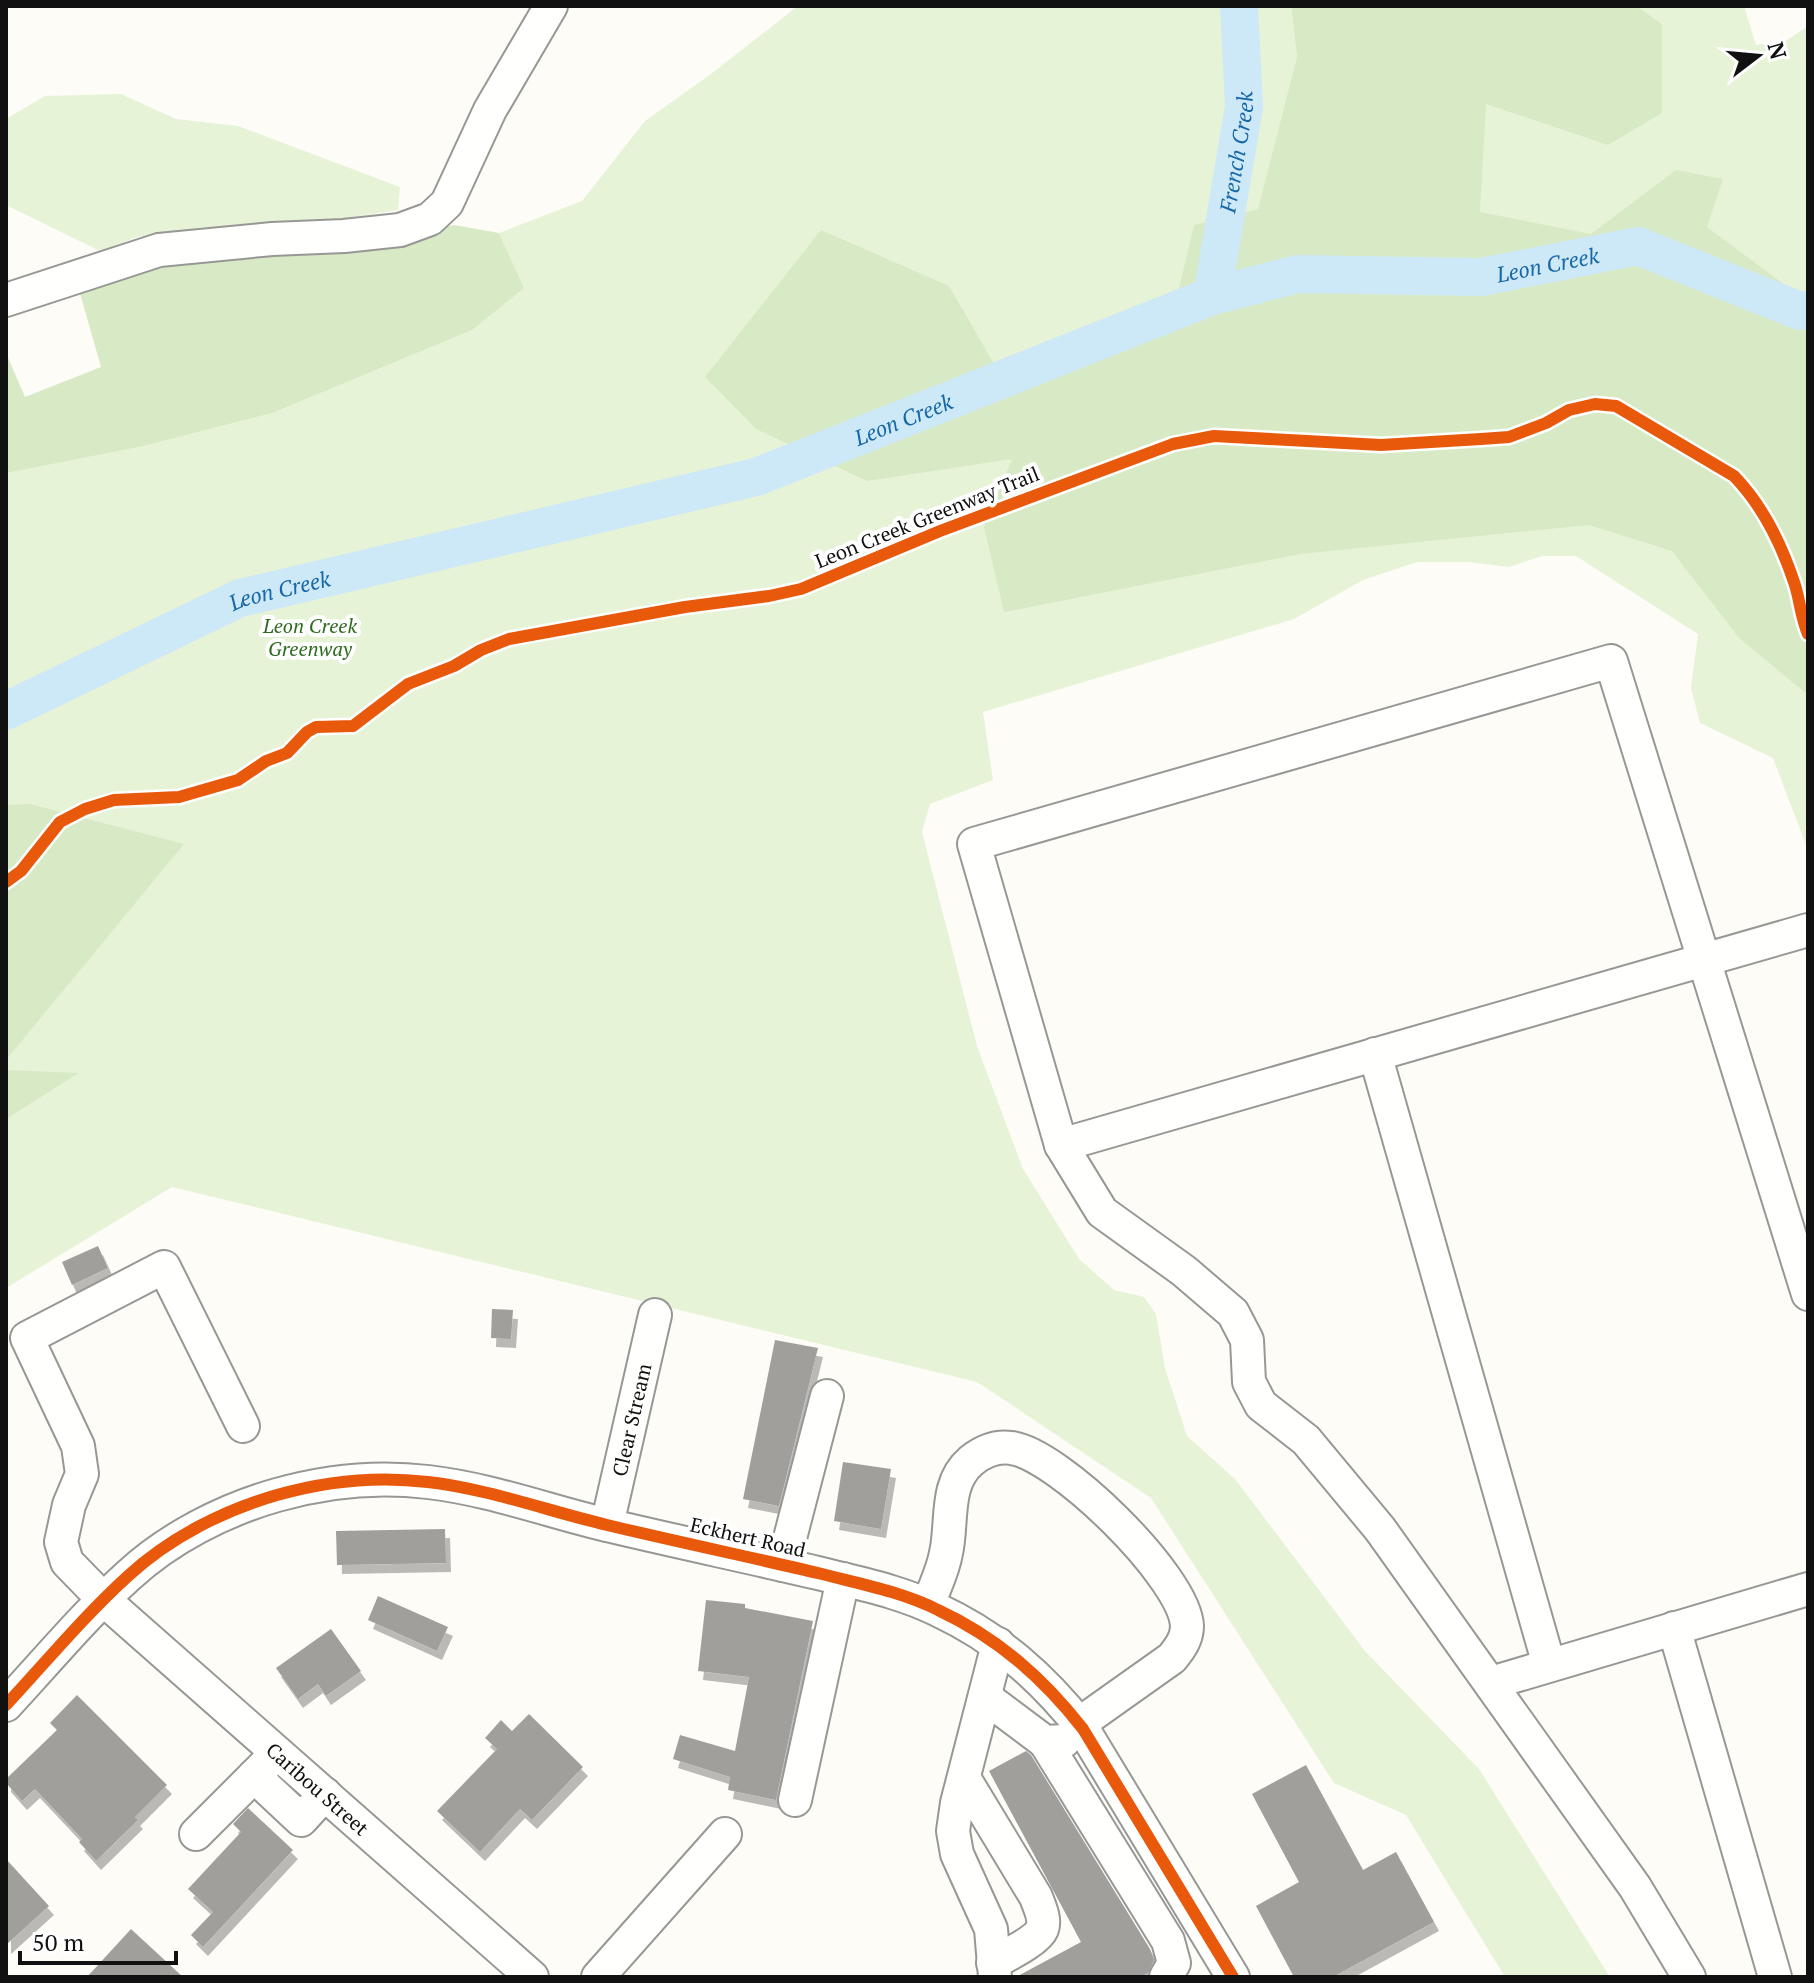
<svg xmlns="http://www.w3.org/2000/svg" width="1814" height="1983" viewBox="0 0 1814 1983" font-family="'PT Serif',serif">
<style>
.green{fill:#e7f3d7}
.forest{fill:#d8eac5}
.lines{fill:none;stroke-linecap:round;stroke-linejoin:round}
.river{stroke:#cde8f7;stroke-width:38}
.building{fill:#a19f9c;filter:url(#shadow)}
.minor-casing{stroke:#979795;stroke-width:36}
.minor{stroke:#fffffe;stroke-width:32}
.cycleway-casing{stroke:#fff;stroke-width:17}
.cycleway{stroke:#e8590c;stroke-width:12}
.labels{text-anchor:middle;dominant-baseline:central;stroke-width:8;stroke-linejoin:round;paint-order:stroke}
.street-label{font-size:20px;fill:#111;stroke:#fff}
.park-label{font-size:20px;font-style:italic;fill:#2f6b1f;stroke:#fff}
.water-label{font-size:22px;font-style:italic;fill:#1768a6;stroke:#fff}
</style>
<defs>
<filter id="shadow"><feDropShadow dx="5" dy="9" stdDeviation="0" flood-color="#0004"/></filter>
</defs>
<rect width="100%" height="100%" fill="#fdfcf7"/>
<g class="green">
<polygon points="798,6 1291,6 1297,57 1287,99 1662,24 1637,6 1744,6 1756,45 1786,41 1808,26 1808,850 1773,758 1700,723 1691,688 1698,634 1576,556 1542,556 1509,567 1468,562 1417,562 1363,580 1294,619 983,712 993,780 930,804 922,832 977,1046 1023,1169 1079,1259 1114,1290 1144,1297 1156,1314 1165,1368 1187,1436 1235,1479 1365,1651 1479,1769 1610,1977 1505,1977 1406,1815 1334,1783 1151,1498 977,1382 172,1187 6,1288 6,410 512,262 499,233 582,201 645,121 711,74"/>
<polygon points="121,94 176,119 238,126 400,187 398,210 340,219 137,237 100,251 6,205 6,119 45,96"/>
</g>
<g class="forest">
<polygon points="1291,6 1637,6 1662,24 1662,113 1608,145 1486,104 1480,212 1591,234 1676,170 1723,179 1707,227 1808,302 1808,695 1739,638 1672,551 1589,525 1300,554 1004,612 984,527 1012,459 867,481 756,429 705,377 821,230 949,286 996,367 1176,301 1194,225 1258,209 1297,57"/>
<polygon points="454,225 499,233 524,288 472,330 272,413 143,446 6,473 6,353 25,397 101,367 79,290 159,256 366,241"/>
<polygon points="30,804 184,844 6,1060 6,805"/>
<polygon points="6,1070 79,1073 6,1119"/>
</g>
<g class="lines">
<g class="river">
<path id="s1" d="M1212,296L1244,107L1239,6"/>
<path id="s2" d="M6,711L240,598L756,477L1212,296L1298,274L1481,277L1638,246L1800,311L1808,310"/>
</g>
</g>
<g class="building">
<polygon points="98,1246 108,1268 72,1285 62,1262"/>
<polygon points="492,1309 513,1310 511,1339 491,1338"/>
<polygon points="775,1340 818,1348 779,1506 743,1499"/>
<polygon points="843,1462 891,1469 881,1529 834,1521"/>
<polygon points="445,1529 446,1563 337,1565 336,1531"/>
<polygon points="378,1596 448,1627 437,1651 368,1620"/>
<polygon points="706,1600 745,1604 745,1608 813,1621 776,1800 728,1790 730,1777 673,1759 680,1735 735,1751 749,1677 698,1671"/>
<polygon points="331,1629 361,1671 326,1696 318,1684 298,1699 276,1668"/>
<polygon points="77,1695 167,1785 135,1817 138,1820 96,1861 79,1842 82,1839 35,1789 22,1801 6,1783 6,1779 57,1730 50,1723"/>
<polygon points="529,1714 583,1767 532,1820 520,1809 480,1852 437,1811 497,1749 485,1738 501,1720 512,1731"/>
<polygon points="1026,1751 1031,1755 1150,1949 1154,1960 1148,1973 1140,1977 1016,1977 1081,1942 989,1771"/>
<polygon points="1306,1765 1363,1870 1396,1852 1434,1922 1333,1977 1294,1977 1256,1906 1299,1882 1252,1794"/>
<polygon points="248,1808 293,1850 203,1947 191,1935 213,1912 188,1889 241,1832 233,1824"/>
<polygon points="6,1859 49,1906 6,1945"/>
<polygon points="131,1929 183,1977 87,1977"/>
</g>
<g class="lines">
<g class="minor-casing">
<g id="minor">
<polyline points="6,300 159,250 272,239 344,236 400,230 430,219 447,203 490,110 551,6"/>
<polyline points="1375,1054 1549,1665"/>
<polyline points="1061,1145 1808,930"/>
<path id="s3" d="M243,1426L164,1267L27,1338L78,1446L82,1474L69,1505L61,1542L67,1562L104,1600L532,1977"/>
<path id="s4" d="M607,1525L655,1315"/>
<polyline points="783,1565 827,1396"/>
<path d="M928,1605C934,1588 943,1571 946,1553C953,1523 944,1484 971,1461C982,1452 996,1446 1011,1448C1057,1453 1185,1577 1187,1626C1187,1639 1180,1648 1172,1658L1079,1724"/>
<polyline points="1674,1628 1775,1977"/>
<polyline points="1491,1683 1808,1589"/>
<polyline points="985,1697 1045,1742 1064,1741"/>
<path d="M6,1705C46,1662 84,1616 128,1576C169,1538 224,1510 277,1495C326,1481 378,1476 428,1482C489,1489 548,1511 607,1525C678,1542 750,1557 822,1574C861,1584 902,1592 938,1610C998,1638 1043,1678 1083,1729L1233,1977"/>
<polyline points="1045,1742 1168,1941 1174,1963 1166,1977"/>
<polyline points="254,1776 301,1820 325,1794"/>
<path d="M964,1778L1036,1897C1039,1906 1046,1919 1042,1929C1037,1941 1005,1956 993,1963"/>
<polyline points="795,1800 843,1579"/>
<polyline points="196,1834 277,1753"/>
<polyline points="598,1977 725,1834"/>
<polyline points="995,1977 991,1929 957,1854 953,1831 957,1803 998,1644"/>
<polyline points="1689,1977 1635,1887 1380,1529 1306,1440 1261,1405 1249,1382 1247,1340 1233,1313 1184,1271 1102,1212 1061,1145 974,844 1611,661 1808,1294"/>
</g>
</g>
<use href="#minor" class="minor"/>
<g class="cycleway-casing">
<g id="cycleway">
<path d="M6,882L21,871L60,822L85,809L114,800L179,797L238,780L266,761L287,753L307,732L316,727L353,726L408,684L454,666L481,650L509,639L685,607L769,596L801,589L940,531L1173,444L1214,436L1381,445L1481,439L1509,437L1546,423L1569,410L1595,404L1616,406L1734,476C1763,506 1782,545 1795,585C1800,601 1801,618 1808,634"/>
<path d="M6,1705C46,1662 84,1616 128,1576C169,1538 224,1510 277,1495C326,1481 378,1476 428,1482C489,1489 548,1511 607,1525C678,1542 750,1557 822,1574C861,1584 902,1592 938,1610C998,1638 1043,1678 1083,1729L1233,1977"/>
</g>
</g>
<use href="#cycleway" class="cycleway"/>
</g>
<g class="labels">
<g class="street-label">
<text transform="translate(927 517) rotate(-22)">Leon Creek Greenway Trail</text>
<text stroke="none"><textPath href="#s4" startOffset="108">Clear Stream</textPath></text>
<text transform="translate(748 1537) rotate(13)">Eckhert Road</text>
<text stroke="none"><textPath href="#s3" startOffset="910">Caribou Street</textPath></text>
</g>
<g class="park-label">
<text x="310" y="625">Leon Creek<tspan x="310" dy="23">Greenway</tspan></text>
</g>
<g class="water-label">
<text stroke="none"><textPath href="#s1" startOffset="146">French Creek</textPath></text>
<text stroke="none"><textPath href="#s2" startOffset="1620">Leon Creek</textPath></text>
<text stroke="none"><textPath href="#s2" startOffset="948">Leon Creek</textPath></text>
<text stroke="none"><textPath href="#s2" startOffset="300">Leon Creek</textPath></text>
</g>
</g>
<rect width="1814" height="1983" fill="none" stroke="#111111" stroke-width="16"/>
<g transform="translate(1758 56) rotate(74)" stroke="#ffffff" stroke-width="6" paint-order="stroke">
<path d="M0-6L14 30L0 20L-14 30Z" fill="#111111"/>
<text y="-12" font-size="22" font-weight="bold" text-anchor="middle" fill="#111111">N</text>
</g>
<path d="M20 1951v12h156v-12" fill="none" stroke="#111111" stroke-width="4"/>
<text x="32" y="1951" font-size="24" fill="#111111" stroke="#ffffff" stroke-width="6" paint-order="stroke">50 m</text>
</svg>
